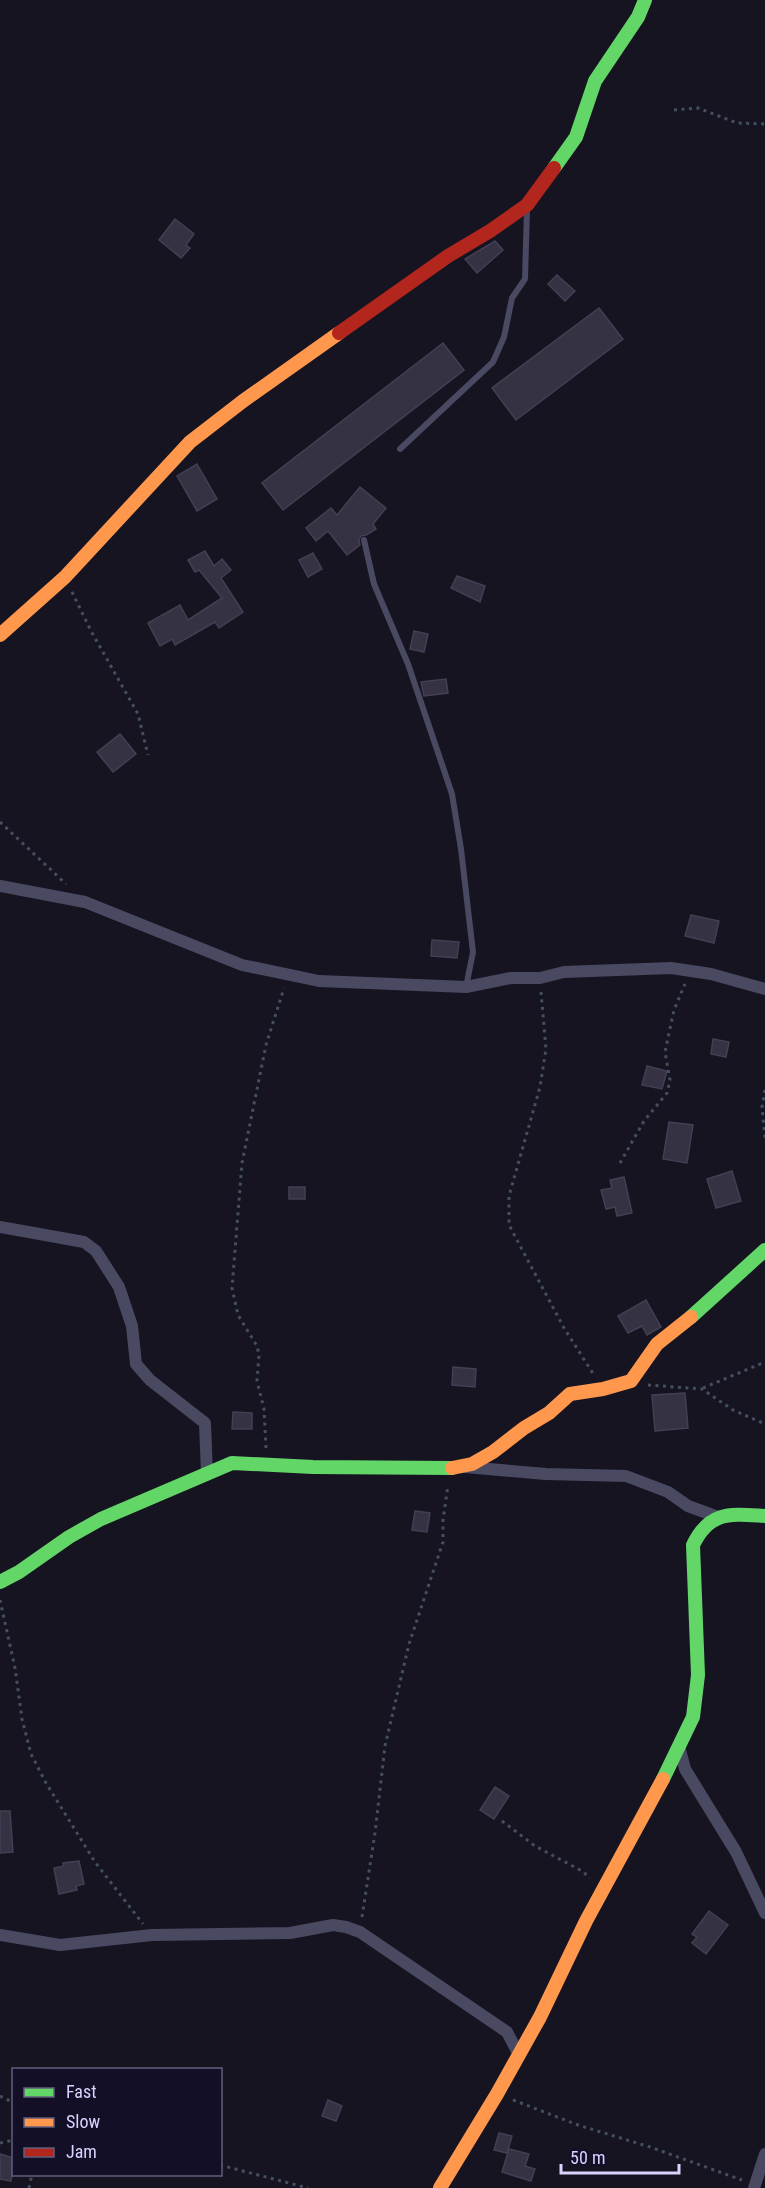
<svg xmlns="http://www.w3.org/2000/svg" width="765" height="2188" viewBox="0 0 765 2188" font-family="'Roboto Condensed',sans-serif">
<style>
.building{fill:#343243;stroke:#433f54;stroke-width:1.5}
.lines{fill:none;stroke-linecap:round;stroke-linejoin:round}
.path{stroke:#44505f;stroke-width:3;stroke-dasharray:3 4.5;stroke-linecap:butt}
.lane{stroke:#4a4962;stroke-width:6}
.street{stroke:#4a4962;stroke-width:12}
.fast{stroke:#63d668;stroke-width:14}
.slow{stroke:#ff974d;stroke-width:14}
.jam{stroke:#b3261e;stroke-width:14}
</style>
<rect width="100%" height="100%" fill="#161421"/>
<g class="building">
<polygon points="175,219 194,234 186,245 190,248 181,258 159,240"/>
<polygon points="495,241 503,250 477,273 465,259"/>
<polygon points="557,275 575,291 565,301 548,284"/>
<polygon points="599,308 623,339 516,420 492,388"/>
<polygon points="443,343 464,370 283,510 262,483"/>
<polygon points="197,464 217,499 197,511 177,476"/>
<polygon points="360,487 386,508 373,524 376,529 366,535 361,536 359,540 360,545 347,555 328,531 316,541 306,528 331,508 337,515"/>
<polygon points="205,551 214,566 222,559 231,570 221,578 243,612 219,628 215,622 175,645 172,639 160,646 148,623 180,605 188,620 222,598 199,570 195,572 188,560"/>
<polygon points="313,553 322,569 308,577 299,560"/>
<polygon points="457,576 485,586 480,602 451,588"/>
<polygon points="414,631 428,634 424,652 410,649"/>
<polygon points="446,679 448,693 424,696 421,682"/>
<polygon points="120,734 136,754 113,772 97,752"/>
<polygon points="691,915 719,921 714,943 685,936"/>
<polygon points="432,940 459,942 457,958 431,956"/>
<polygon points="713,1039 729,1042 726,1057 711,1054"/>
<polygon points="647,1066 667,1071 662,1089 642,1085"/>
<polygon points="669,1122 693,1125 687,1163 663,1159"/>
<polygon points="732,1171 741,1201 716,1208 707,1179"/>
<polygon points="624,1177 632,1213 617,1216 615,1207 606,1209 601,1190 612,1188 610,1180"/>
<rect x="289" y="1187" width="16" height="12"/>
<polygon points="646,1300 661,1327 647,1335 642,1326 628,1333 618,1316"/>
<polygon points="453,1367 476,1369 475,1387 452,1385"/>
<polygon points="685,1393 688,1428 655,1431 652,1395"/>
<polygon points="233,1412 252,1413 252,1429 232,1429"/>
<polygon points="415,1511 430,1513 427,1532 412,1530"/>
<polygon points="495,1787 509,1796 494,1819 480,1810"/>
<polygon points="0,1811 10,1811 13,1852 0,1853"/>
<polygon points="79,1861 84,1884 76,1886 77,1890 59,1894 54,1868 64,1866 63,1863"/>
<polygon points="709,1911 728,1925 706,1954 692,1943 697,1937 692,1934"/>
<polygon points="328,2100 342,2106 336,2121 322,2116"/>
<polygon points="499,2133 512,2136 507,2153 494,2150"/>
<polygon points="509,2149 529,2154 525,2166 535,2169 531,2181 502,2172"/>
<polygon points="0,2154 14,2158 11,2181 0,2179"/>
</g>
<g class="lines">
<g class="path">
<polyline points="674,110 698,108 737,123 765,124"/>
<polyline points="72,592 91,631 138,714 148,755"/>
<polyline points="0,822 66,884"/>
<polyline points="541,992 546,1049 540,1087 509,1196 509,1225 564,1328 594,1375"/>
<polyline points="765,1090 762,1107 765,1138"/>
<polyline points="620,1163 644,1121 667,1093 670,1080 665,1052 674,1010 685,984"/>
<polyline points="648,1385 702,1389 733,1410 765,1424"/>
<polyline points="703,1388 765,1362"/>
<polyline points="266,1448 264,1409 257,1381 259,1355 257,1346 238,1315 232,1288 242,1163 266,1045 284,988"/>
<polyline points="0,1600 15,1668 22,1719 31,1754 46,1783 95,1862 143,1924"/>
<polyline points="502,1821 535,1846 582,1871 590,1878"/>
<polyline points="362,1917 375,1833 385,1746 409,1644 443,1542 443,1520 448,1485"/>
<polyline points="0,2096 14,2103"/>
<polyline points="513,2100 578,2125 650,2147 742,2180"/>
<polyline points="0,2143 14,2140"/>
<polyline points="220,2165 308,2188"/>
<polyline points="29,2188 32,2174"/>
</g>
<g class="lane">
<polyline points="400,449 493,362 504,337 512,298 525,279 527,209"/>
<polyline points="364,540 374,584 408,664 452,794 461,849 473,952 466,987"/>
</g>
<g class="street">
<polyline points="0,886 85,902 242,965 319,981 466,987 511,978 540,978 564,972 671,968 711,974 765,989"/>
<polyline points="0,1227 84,1242 96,1251 119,1287 132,1326 136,1364 150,1380 205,1423 207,1474"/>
<polyline points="465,1467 546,1474 626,1476 668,1492 688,1506 718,1517"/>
<polyline points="679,1746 685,1769 736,1852 765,1913"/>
<polyline points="0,1935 60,1945 152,1935 290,1933 333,1925 346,1927 360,1932 507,2032 519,2055"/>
<polyline points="754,2188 765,2154"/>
</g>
<g class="fast">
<polyline points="554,168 576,137 595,81 638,17 645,0"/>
<polyline points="691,1317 765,1250"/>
<polyline points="0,1582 19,1572 69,1537 101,1519 232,1463 313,1467 452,1468"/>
<path d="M663,1779L693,1717L698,1675L693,1545C710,1510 731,1514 765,1516"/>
</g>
<g class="slow">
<polyline points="0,635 65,577 190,442 243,401 339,333"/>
<polyline points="452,1468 472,1464 493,1452 524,1428 549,1413 570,1394 603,1389 631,1381 657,1344 691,1317"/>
<polyline points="440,2188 497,2094 540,2017 586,1921 663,1779"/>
</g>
<polyline class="jam" points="339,333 448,256 490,231 527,205 554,168"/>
</g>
<rect x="12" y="2068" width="210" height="108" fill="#130f26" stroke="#625e7d" stroke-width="1.5"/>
<rect x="24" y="2088" width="30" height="9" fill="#63d668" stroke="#625e7d" stroke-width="1.5"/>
<text x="66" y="2098" font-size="18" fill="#d9d4ff">Fast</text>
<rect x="24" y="2118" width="30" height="9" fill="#ff974d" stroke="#625e7d" stroke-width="1.5"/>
<text x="66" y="2128" font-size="18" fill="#d9d4ff">Slow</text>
<rect x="24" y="2148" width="30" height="9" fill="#b3261e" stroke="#625e7d" stroke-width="1.5"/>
<text x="66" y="2158" font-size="18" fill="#d9d4ff">Jam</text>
<path d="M561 2164v9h118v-9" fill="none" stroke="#d9d4ff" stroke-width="3"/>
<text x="570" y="2164" font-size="18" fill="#d9d4ff" stroke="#130f26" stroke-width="4.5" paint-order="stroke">50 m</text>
</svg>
